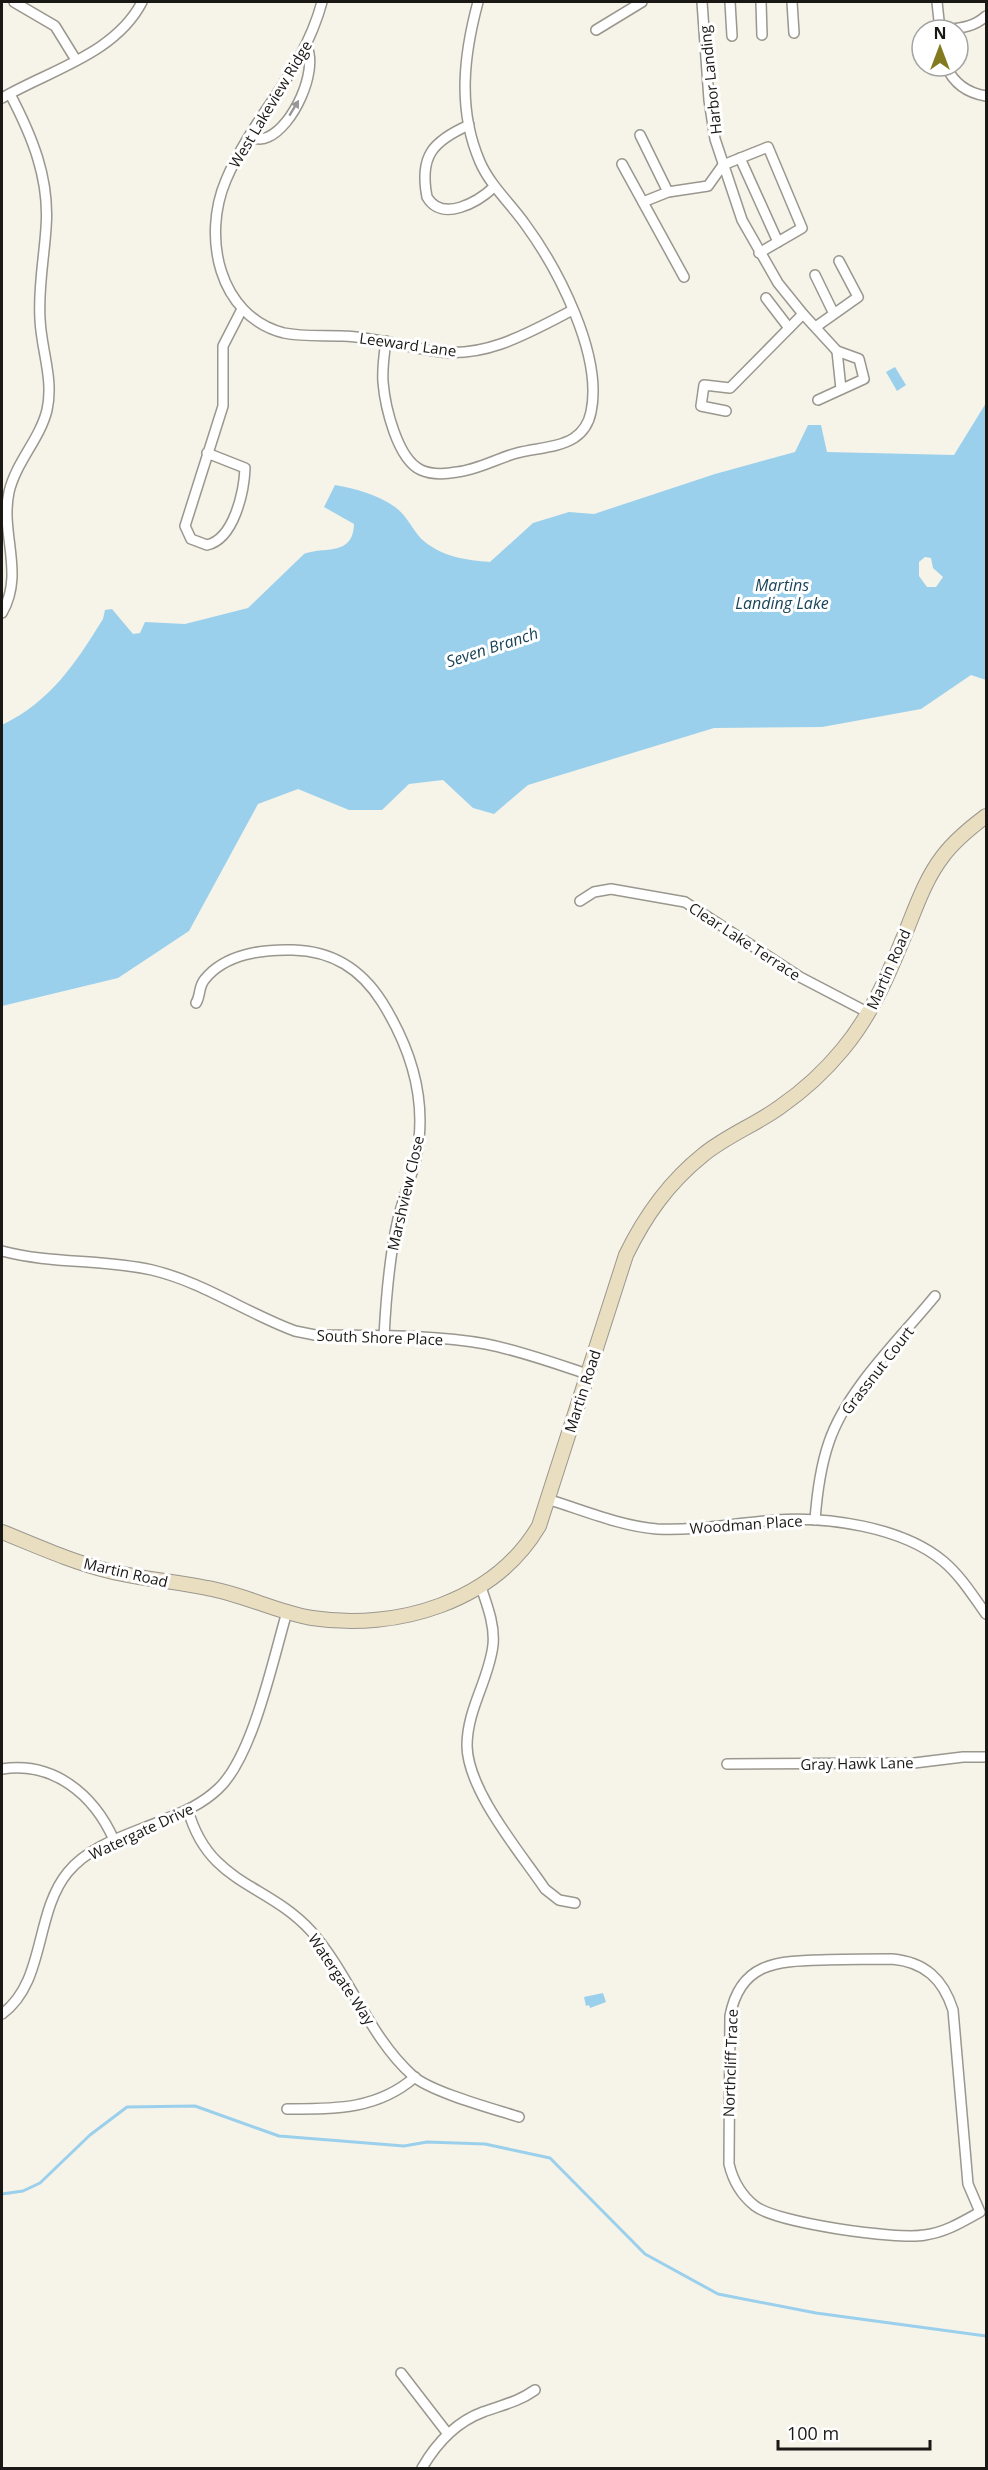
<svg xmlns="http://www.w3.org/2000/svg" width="988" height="2470" viewBox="0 0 988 2470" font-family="'Open Sans',sans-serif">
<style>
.water{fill:#9bd0ec;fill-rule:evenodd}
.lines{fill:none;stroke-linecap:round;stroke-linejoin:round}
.stream{stroke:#9bd0ec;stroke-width:3}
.street-casing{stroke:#9a978e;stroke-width:12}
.secondary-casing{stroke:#9a978e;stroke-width:16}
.street{stroke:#fff;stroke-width:9}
.secondary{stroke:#eadec1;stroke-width:14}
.oneway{fill:#989796}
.labels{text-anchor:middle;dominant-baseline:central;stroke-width:6;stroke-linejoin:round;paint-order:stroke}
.street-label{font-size:15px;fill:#191815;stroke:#fff}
.water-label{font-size:16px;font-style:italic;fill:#1a4559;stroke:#fff}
</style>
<rect width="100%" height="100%" fill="#f6f3e9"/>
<g class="water">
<polygon points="895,367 906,385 897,391 886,372"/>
<path d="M986,403V680L971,675L921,709L822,727L714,728L528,785L494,814L473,808L443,780L409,784L382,810H349L298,789L258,804L189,931L118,978L2,1006V725C51,701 75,664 103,619L105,610L112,609L133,634L140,633L145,622L185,624L248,608L304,554C324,546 353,557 354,524L324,507L335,485C356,489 377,494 395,507C409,517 414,534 425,542C444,557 466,560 490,562L533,523L569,512L594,514L715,474L795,452L808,425H821L827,452L954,455ZM925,557L931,558L933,568L943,577L936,587H927L919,576V562Z"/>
<polygon points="603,1993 606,2002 590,2008 589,2005 586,2006 584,1997"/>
</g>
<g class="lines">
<polyline class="stream" points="2,2194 23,2191 40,2183 90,2135 127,2107 195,2106 279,2136 404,2146 427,2142 485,2144 550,2158 645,2254 718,2294 816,2313 986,2336"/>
<g class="street-casing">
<g id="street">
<polyline points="14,2 55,26 76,60"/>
<path d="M322,2C303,73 253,116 226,180C202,236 218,316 284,333C303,337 324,335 343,336C376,337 408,348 441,352C490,357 531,331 573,310"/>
<polyline points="702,2 709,100 715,139 742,220 778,283 803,314 837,351 859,359 864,379 818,400"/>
<polyline points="730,2 732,36"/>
<polyline points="761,2 762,35"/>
<polyline points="792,2 794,33"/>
<polyline points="937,2 940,30"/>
<polyline points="596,30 642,2"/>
<path d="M945,30C961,28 974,27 986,16"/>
<path d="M946,66C954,84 967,93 986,96"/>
<path d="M2,98C50,70 115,54 142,2"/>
<path d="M469,125C433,141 419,156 427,197C442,223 478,202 494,187"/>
<polyline points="640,135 668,192"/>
<path d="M250,138C257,139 262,140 268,137C293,126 318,72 307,47"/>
<polyline points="740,158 778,242"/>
<polyline points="622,164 684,277"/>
<polyline points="643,202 668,192 708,186 723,165 768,147 802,228 759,253"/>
<polyline points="815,275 833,312"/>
<polyline points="766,298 789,328"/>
<polyline points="817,326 858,297 839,261"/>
<path d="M386,341C384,355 382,368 383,382C385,406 397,459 421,470C432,475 446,474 457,472C477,470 498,458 517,453C536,448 558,448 574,438C583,432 589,422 591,412C603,355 558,269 525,224C510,203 490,185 480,162C457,109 464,54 478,2"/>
<polyline points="837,351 841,389"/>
<polyline points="726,411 701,406 704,385 730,388 803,314"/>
<path d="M207,453L245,468C244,492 234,539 207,545L191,539L185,526L223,406V346L242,309"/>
<path d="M2,613C25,573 0,534 9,492C16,462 40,439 47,410C54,379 41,349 40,319C38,288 44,259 46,228C50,179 32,136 10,94"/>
<polyline points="580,901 594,892 611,889 685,902 800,977 869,1013"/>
<path d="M196,1003C201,995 198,987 205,979C225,954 263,949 293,950C333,951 361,969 382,1002C412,1050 428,1102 416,1158C411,1179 403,1199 398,1219C389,1258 386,1297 384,1337"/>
<path d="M2,1251C51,1264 102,1259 152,1270C203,1282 246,1313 295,1331L315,1335C372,1336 430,1334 486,1344C521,1351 554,1363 587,1374"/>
<path d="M547,1499C583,1510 620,1526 657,1529C696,1531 735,1523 775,1520C827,1516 902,1527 943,1561C961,1576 973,1596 986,1614"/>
<path d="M815,1520C817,1493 820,1468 829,1442C847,1389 900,1339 935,1296"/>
<path d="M481,1587C487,1605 495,1625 493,1645C489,1680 467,1709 467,1746C468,1791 520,1852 545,1889L559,1900L575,1903"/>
<polyline points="727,1764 914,1763 963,1757 986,1757"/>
<path d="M2,1769C54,1761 94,1795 114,1840"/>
<path d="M188,1810C209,1885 266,1882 311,1931C350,1975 369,2037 413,2076C431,2092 494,2109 519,2117"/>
<path d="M892,1959C925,1962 943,1979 953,2010L968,2184L980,2212C962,2222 946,2232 925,2235C896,2240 777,2223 755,2206C741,2195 733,2181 729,2164L730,2016C740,1963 776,1961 822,1960C846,1959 869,1959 892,1959Z"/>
<path d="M2,2014C46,1982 34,1913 68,1872C91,1844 131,1834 163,1820C184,1812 202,1804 218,1789C253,1757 273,1659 287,1612"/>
<path d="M287,2109C334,2109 377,2110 415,2077"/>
<polyline points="401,2373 448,2434"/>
<path d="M422,2468C436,2444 456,2422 483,2412C502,2405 518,2402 535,2390"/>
</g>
</g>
<g class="secondary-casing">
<path id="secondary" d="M2,1532C37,1546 72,1562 109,1571C141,1579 174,1581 207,1588C243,1594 276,1612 312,1618C397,1631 494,1602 539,1526L626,1255C645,1216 668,1183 703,1155C726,1136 755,1125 780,1107C803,1091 825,1071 843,1049C873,1013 890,971 907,929C917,904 926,878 943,856C955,840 970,828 986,816"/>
</g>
<use href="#street" class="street"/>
<use href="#secondary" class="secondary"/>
</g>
<defs><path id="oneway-solid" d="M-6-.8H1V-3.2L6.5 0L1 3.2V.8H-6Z" transform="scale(1.5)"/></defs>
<use class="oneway" href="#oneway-solid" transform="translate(294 108) rotate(-59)"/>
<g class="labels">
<g class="street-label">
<text transform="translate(710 80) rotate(-96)">Harbor Landing</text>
<text transform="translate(270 104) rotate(-59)">West Lakeview Ridge</text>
<text transform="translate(408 344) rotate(8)">Leeward Lane</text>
<text transform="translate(745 941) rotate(33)">Clear Lake Terrace</text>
<text transform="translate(888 969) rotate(-66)">Martin Road</text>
<text transform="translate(405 1193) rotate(-77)">Marshview Close</text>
<text transform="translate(380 1337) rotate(2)">South Shore Place</text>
<text transform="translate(877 1370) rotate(-52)">Grassnut Court</text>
<text transform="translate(582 1391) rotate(-72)">Martin Road</text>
<text transform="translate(746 1524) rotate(-4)">Woodman Place</text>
<text transform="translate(126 1572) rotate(13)">Martin Road</text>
<text transform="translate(857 1763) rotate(-1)">Gray Hawk Lane</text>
<text transform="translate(141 1831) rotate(-25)">Watergate Drive</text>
<text transform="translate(342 1979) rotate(56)">Watergate Way</text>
<text transform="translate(730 2063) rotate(-88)">Northcliff Trace</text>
</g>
<g class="water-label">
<text x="782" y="585">Martins<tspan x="782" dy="18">Landing Lake</tspan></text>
<text transform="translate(492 647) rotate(-18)">Seven Branch</text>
</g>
</g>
<rect width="988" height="2470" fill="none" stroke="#191815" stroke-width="6"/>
<g transform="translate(940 48)"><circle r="28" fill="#ffffff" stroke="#a3a3a1" stroke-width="1.5"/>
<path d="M0-4.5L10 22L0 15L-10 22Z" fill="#837a20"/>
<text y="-9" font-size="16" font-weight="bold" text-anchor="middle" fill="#191815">N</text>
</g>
<path d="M778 2440v9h152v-9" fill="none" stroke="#191815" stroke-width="3"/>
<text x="787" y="2440" font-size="18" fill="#191815" stroke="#ffffff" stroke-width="4.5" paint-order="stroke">100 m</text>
</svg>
